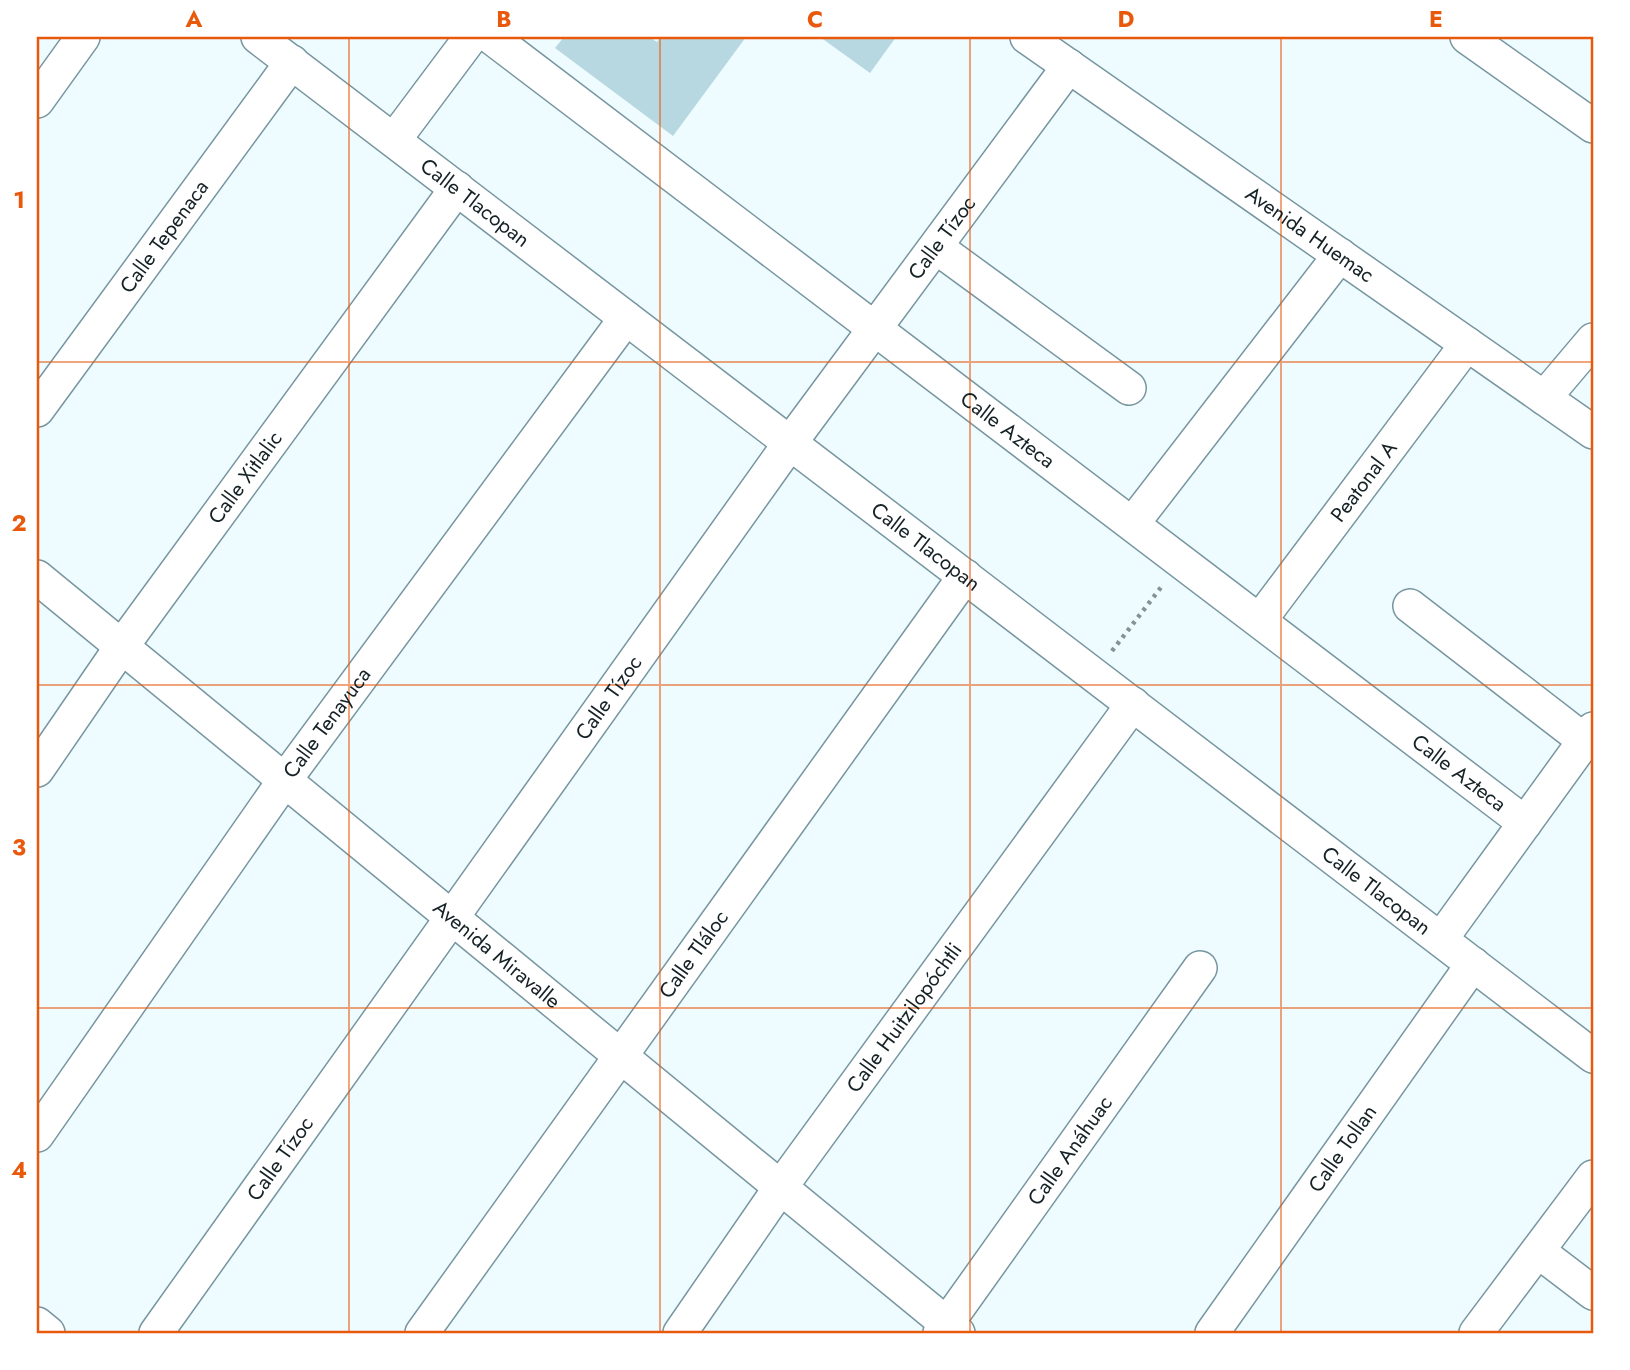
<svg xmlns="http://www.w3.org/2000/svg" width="1630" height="1370" viewBox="0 0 1630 1370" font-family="Jost,sans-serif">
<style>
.building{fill:#b7d8e1}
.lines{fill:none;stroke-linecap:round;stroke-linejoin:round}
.minor-casing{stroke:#77969f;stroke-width:36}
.path{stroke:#859195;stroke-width:4.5;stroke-dasharray:3.5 5;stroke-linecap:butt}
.minor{stroke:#fff;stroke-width:33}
.grid{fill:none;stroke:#e8590c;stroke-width:2;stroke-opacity:0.55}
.labels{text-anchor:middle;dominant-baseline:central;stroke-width:5;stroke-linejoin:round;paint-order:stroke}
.street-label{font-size:21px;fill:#152125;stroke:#fff}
.neatline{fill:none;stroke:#e8590c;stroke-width:2.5}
.grid-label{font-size:23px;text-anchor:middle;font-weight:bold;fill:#e8590c}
</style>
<rect width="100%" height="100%" fill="#eefbff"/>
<g class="building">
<polygon points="564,37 649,37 657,42 661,37 746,37 673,136 555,48"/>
<polygon points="820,37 896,37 870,73"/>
</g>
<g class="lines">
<g class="minor-casing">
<g id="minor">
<path id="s1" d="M258,37L1593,1056"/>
<path id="s2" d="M491,37L1525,823"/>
<path id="s3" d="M1027,37L1593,432"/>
<polyline points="1467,37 1593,126"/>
<polyline points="37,101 83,37"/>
<polyline points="394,140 471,37"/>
<polyline points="936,247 1129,388"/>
<polyline points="1544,398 1593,340"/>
<path id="s4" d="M37,410L292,62"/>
<polyline points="1133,523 1340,255"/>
<path id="s5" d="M37,577L958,1333"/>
<polyline points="1410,606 1585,741"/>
<path id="s6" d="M1260,620L1467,344"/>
<path id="s7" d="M37,770L122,646L457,188"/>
<polyline points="1441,939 1593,729"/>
<path id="s8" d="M37,1135L284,781L626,318"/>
<polyline points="1538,1251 1593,1293"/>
<polyline points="37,1324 48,1333"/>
<path id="s9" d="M156,1333L790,443L1069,66"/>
<path id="s10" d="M422,1333L965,576"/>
<path id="s11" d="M680,1333L780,1188L1133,704"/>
<path id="s12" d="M940,1333L1200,968"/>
<path id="s13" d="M1212,1333L1473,964"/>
<polyline points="1476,1333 1593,1177"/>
</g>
</g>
<polyline class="path" points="1112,651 1162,586"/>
<use href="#minor" class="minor"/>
</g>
<path class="grid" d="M349,37V1333M660,37V1333M970,37V1333M1281,37V1333M37,362H1593M37,685H1593M37,1008H1593"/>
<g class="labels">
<g class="street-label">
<text stroke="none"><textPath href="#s1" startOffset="273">Calle Tlacopan</textPath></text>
<text stroke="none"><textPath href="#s3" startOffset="345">Avenida Huemac</textPath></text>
<text stroke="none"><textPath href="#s4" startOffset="215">Calle Tepenaca</textPath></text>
<text stroke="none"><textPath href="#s9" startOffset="1348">Calle Tízoc</textPath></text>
<text stroke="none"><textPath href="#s2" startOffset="649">Calle Azteca</textPath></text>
<text stroke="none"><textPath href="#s7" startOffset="359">Calle Xitlalic</textPath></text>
<text stroke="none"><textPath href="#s6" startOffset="173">Peatonal A</textPath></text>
<text stroke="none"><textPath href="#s1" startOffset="840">Calle Tlacopan</textPath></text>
<text stroke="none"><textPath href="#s9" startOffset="780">Calle Tízoc</textPath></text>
<text stroke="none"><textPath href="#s8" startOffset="504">Calle Tenayuca</textPath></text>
<text stroke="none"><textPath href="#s2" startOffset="1216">Calle Azteca</textPath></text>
<text stroke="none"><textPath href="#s1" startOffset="1407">Calle Tlacopan</textPath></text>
<text stroke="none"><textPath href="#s5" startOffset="595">Avenida Miravalle</textPath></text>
<text stroke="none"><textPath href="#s10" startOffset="466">Calle Tláloc</textPath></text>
<text stroke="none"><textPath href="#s11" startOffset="387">Calle Huitzilopóchtli</textPath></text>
<text stroke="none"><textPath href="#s13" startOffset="226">Calle Tollan</textPath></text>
<text stroke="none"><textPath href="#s12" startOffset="224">Calle Anáhuac</textPath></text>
<text stroke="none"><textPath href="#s9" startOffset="214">Calle Tízoc</textPath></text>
</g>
</g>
<rect width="1630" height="1370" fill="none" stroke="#ffffff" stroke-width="77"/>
<rect x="38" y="38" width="1554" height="1294" class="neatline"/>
<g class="grid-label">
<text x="194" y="27">A</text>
<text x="504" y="27">B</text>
<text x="815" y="27">C</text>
<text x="1126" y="27">D</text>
<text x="1436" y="27">E</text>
<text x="19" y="208">1</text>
<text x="19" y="531">2</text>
<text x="19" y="855">3</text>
<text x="19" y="1178">4</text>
</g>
</svg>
